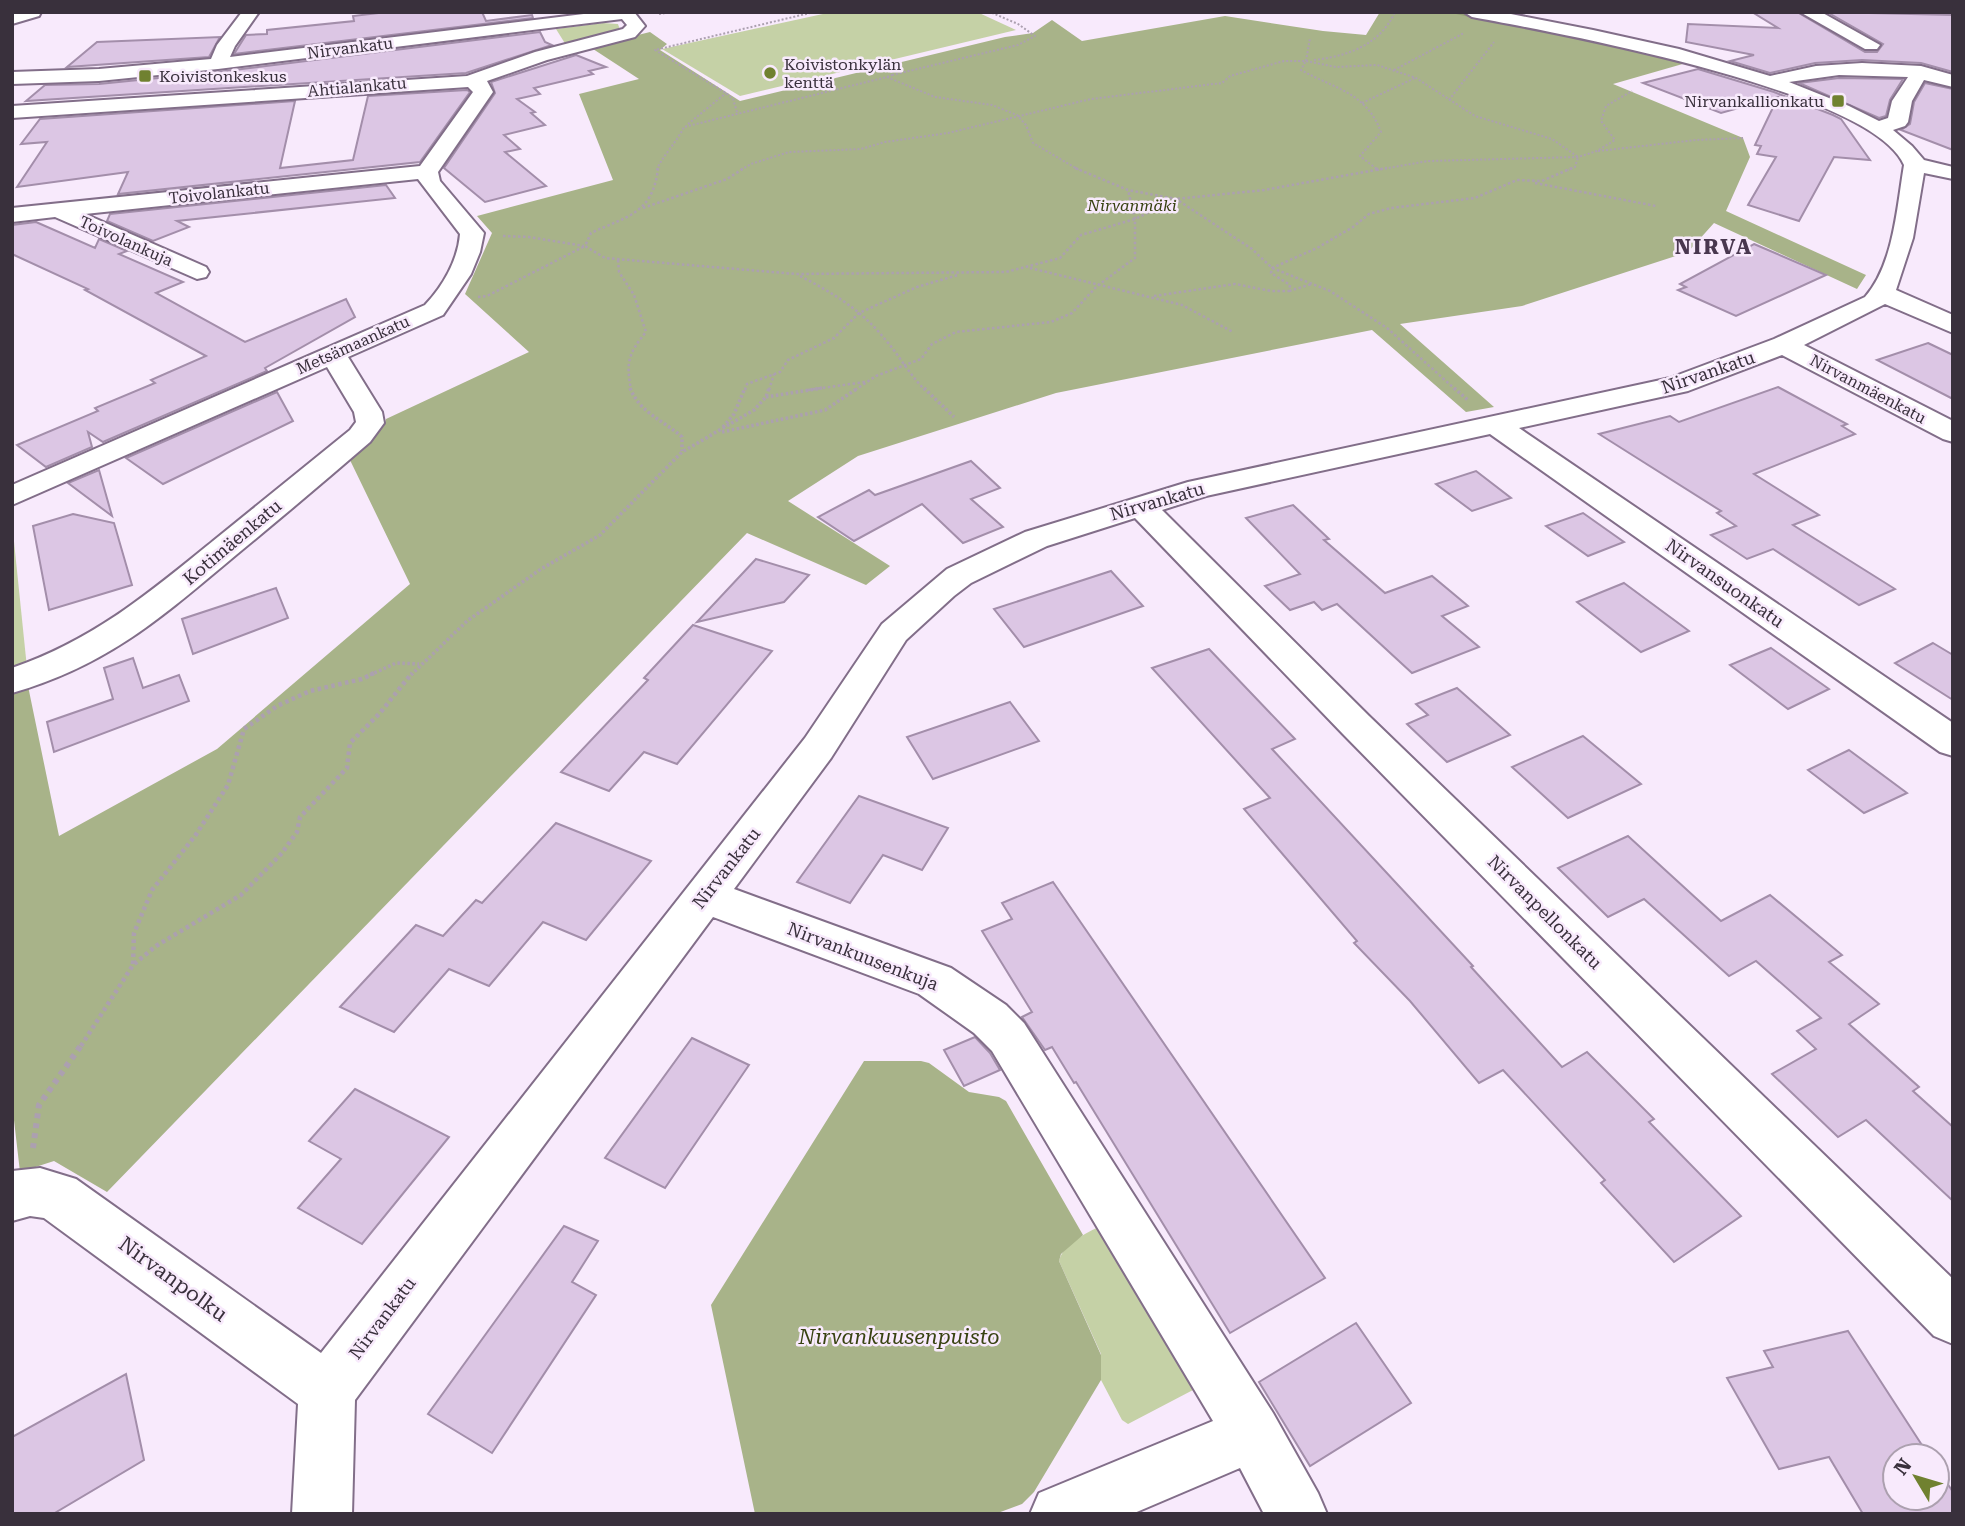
<svg xmlns="http://www.w3.org/2000/svg" width="1965" height="1526" viewBox="0 0 1965 1526" font-family="'Roboto Serif',serif">
<style>
.green{fill:#c5d1a6}
.forest{fill:#a8b389}
.lines{fill:none;stroke-linecap:round;stroke-linejoin:round}
.stream{fill:#95a077;fill-rule:evenodd}
.building{fill:#dcc6e4;stroke:#a38eaa;stroke-width:2}
.minor-casing{stroke:#826e89;stroke-width:4}
.major-casing{stroke:#826e89;stroke-width:4}
.path-far4{stroke:#aca0b0;stroke-width:2;stroke-dasharray:2 2;stroke-linecap:butt}
.path-far3{stroke:#aca0b0;stroke-width:2.5;stroke-dasharray:2.5 2.5;stroke-linecap:butt}
.path-far2{stroke:#aca0b0;stroke-width:3.5;stroke-dasharray:2.5 2.5;stroke-linecap:butt}
.path-far1{stroke:#aca0b0;stroke-width:4.5;stroke-dasharray:3.5 3.5;stroke-linecap:butt}
.path{stroke:#aca0b0;stroke-width:6;stroke-dasharray:5 5;stroke-linecap:butt}
.minor{fill:#fff;fill-rule:evenodd}
.major{fill:#fff;fill-rule:evenodd}
.poi-dot{fill:#708130;stroke:#f8eafc;stroke-width:2.5}
.labels{text-anchor:middle;dominant-baseline:central;stroke-width:5;stroke-linejoin:round;paint-order:stroke}
.far-street-label{font-size:16px;fill:#39303c;stroke:#f8eafc}
.far-poi-label{font-size:16px;fill:#39303c;stroke:#f8eafc;text-anchor:start}
.far-park-label{font-size:16px;font-style:italic;fill:#384211;stroke:#f8eafc}
.street-label{font-size:18px;fill:#39303c;stroke:#f8eafc}
.far-district-label{font-size:21px;font-weight:bold;letter-spacing:2px;fill:#49374f;stroke:#f8eafc}
.near-street-label{font-size:21px;fill:#39303c;stroke:#f8eafc}
.near-park-label{font-size:21px;font-style:italic;fill:#384211;stroke:#f8eafc}
</style>
<rect width="100%" height="100%" fill="#f8eafc"/>
<g class="green">
<polygon points="832,12 977,12 1016,30 740,96 662,49"/>
<polygon points="603,23 618,24 620,30 566,45 556,29"/>
<polygon points="12,522 27,668 12,673"/>
<path d="M1101,1226L1193,1390L1128,1424L1122,1420L1101,1380V1354L1059,1261C1063,1244 1086,1233 1101,1226Z"/>
</g>
<g class="forest">
<polygon points="1380,12 1449,12 1496,19 1693,61 1613,84 1743,138 1750,157 1726,211 1866,275 1857,289 1714,223 1688,252 1522,306 1400,324 1494,407 1466,412 1372,330 1056,393 858,456 788,501 890,566 866,585 747,533 107,1192 54,1161 20,1172 12,1103 12,691 28,686 59,836 217,749 410,584 349,458 384,426 386,419 529,352 465,294 492,233 477,216 613,180 579,94 639,79 590,47 650,32 667,44 660,50 740,101 1005,37 1033,33 1052,20 1082,41 1225,16 1323,31 1366,35"/>
<polygon points="864,1061 921,1061 929,1063 969,1092 999,1097 1006,1101 1083,1235 1061,1254 1059,1261 1101,1355 1101,1380 1034,1492 1022,1504 995,1514 755,1514 711,1305"/>
</g>
<g class="lines">
<polygon class="stream" points="1447,12 1460,12 1486,18 1483,20"/>
</g>
<g class="building">
<polygon points="387,12 482,12 486,21 532,15 533,18 234,54 246,35 267,34 267,30 354,21 353,16"/>
<polygon points="1752,12 1797,12 1865,52 1877,52 1883,44 1827,12 1953,15 1953,72 1921,63 1862,60 1815,63 1770,73 1730,61 1754,55 1686,42 1688,24 1778,28"/>
<polygon points="540,32 545,42 552,45 466,73 26,101 45,85 99,84 218,72"/>
<polygon points="220,37 209,57 67,67 97,42"/>
<polygon points="576,55 606,67 589,71 593,74 534,88 540,94 517,99 535,112 531,113 545,125 504,135 520,149 505,152 546,186 485,202 444,168 495,93 491,82"/>
<polygon points="1698,69 1774,92 1833,115 1841,119 1870,160 1834,157 1799,221 1748,205 1776,157 1757,154 1761,146 1755,145 1778,97 1721,113 1643,83"/>
<polygon points="1839,78 1903,79 1890,100 1886,116 1879,118 1799,83"/>
<polygon points="1925,83 1953,89 1953,150 1901,130 1910,124 1914,102"/>
<polygon points="467,90 470,92 420,162 118,194 128,172 17,187 47,142 21,144 40,119 295,101 280,168 353,160 368,96"/>
<polygon points="386,185 395,198 177,221 189,227 153,241 107,221 110,214"/>
<polygon points="36,222 95,248 99,239 127,251 119,254 183,282 156,293 245,342 346,299 355,317 265,368 267,371 103,442 88,432 92,447 46,467 17,445 98,411 95,408 155,383 151,380 206,356 85,290 88,289 12,254 12,225"/>
<polygon points="1754,244 1826,275 1736,316 1678,290 1686,287 1680,284"/>
<polygon points="1928,343 1953,355 1953,399 1877,360"/>
<polygon points="1778,387 1847,424 1842,426 1855,434 1754,474 1819,515 1793,525 1895,589 1859,605 1773,549 1747,559 1711,535 1736,526 1717,513 1721,511 1599,434 1670,416 1679,422"/>
<polygon points="277,392 293,421 163,484 126,458"/>
<polygon points="971,461 1000,488 971,499 1003,527 963,543 922,504 854,541 818,517 869,490 875,495"/>
<polygon points="99,470 112,516 68,483"/>
<polygon points="1476,471 1511,498 1472,511 1436,484"/>
<polygon points="1293,505 1329,539 1324,540 1385,593 1432,576 1468,606 1442,616 1479,647 1412,673 1337,604 1322,610 1314,602 1290,610 1265,586 1300,574 1246,518"/>
<polygon points="1583,513 1624,542 1588,556 1546,526"/>
<polygon points="73,514 114,523 132,585 49,610 33,526"/>
<polygon points="756,559 809,575 784,602 697,622"/>
<polygon points="1111,571 1143,606 1024,647 994,609"/>
<polygon points="1624,583 1689,631 1641,652 1577,602"/>
<polygon points="276,588 288,618 193,654 182,619"/>
<polygon points="693,625 772,651 677,764 644,752 609,791 561,772 648,680 644,678"/>
<polygon points="1933,643 1953,655 1953,700 1895,663"/>
<polygon points="1771,648 1829,689 1788,709 1730,665"/>
<polygon points="1209,649 1295,739 1272,749 1473,966 1471,967 1562,1067 1587,1052 1654,1119 1649,1122 1741,1216 1674,1262 1601,1183 1605,1180 1503,1070 1479,1083 1410,1001 1354,943 1357,941 1244,809 1270,798 1152,668"/>
<polygon points="133,658 143,688 179,675 189,701 54,752 47,722 113,699 104,668"/>
<polygon points="1457,688 1510,735 1447,762 1407,724 1428,715 1416,704"/>
<polygon points="1010,702 1039,741 933,779 907,737"/>
<polygon points="1583,736 1641,784 1568,818 1512,767"/>
<polygon points="1849,750 1907,793 1864,813 1808,770"/>
<polygon points="859,796 948,828 922,870 883,855 850,903 797,882"/>
<polygon points="556,823 651,861 586,940 543,922 489,986 449,969 394,1032 340,1007 416,925 443,936 476,900 482,903"/>
<polygon points="1628,836 1721,921 1770,895 1842,955 1829,962 1879,1004 1849,1024 1919,1087 1913,1091 1953,1127 1953,1201 1866,1120 1838,1137 1772,1074 1816,1049 1797,1031 1821,1018 1756,961 1729,976 1644,899 1608,917 1558,868"/>
<polygon points="1053,882 1325,1278 1230,1333 1076,1082 1074,1083 1052,1047 1045,1050 1022,1017 1032,1012 982,931 1012,919 1002,903"/>
<polygon points="975,1037 990,1053 1000,1070 964,1086 944,1050"/>
<polygon points="692,1038 749,1065 665,1188 605,1158"/>
<polygon points="355,1089 449,1137 362,1244 298,1208 341,1159 309,1141"/>
<polygon points="564,1226 598,1241 572,1282 596,1295 492,1453 428,1414"/>
<polygon points="1356,1323 1411,1403 1310,1466 1259,1382"/>
<polygon points="1848,1331 1929,1456 1895,1456 1895,1498 1937,1498 1937,1468 1953,1492 1953,1514 1863,1514 1829,1457 1779,1469 1727,1378 1773,1367 1764,1351"/>
<polygon points="126,1374 144,1460 53,1514 12,1514 12,1437"/>
</g>
<g class="lines">
<g class="minor-casing">
<g id="minor">
<path d="M242,12H259L235,46L230,57L600,12H634L645,26L635,37L547,60L487,81L493,92L438,172L440,181L484,233L480,252L471,274L443,315L348,357L382,412L384,423L370,442C326,480 281,518 236,555C162,617 107,666 12,693V668C93,640 148,594 213,541C259,504 304,467 350,430L356,422L354,412L327,367L12,505V485L425,305C443,286 458,260 460,234L418,179L85,214L206,267L209,272L206,277L197,279L55,217L12,222V208L420,166L473,92L468,87L12,118V106L467,76L535,52L623,29L627,25L622,19L218,69L99,81L12,84V72L99,69L211,59L217,45Z"/>
<path d="M1464,12H1501L1593,30L1679,49L1770,76L1816,66L1862,63L1921,66L1953,75V87L1924,80L1912,101L1908,122L1905,126L1893,130L1912,146L1924,160L1953,167V179L1924,173L1913,238L1896,290L1953,315V333L1885,304L1804,345L1953,421V442L1943,439L1782,355L1688,391L1519,428L1953,723V756L1940,752L1490,434L1206,496L1162,510L1369,716L1953,1279V1344L1934,1336L1343,734L1135,518L1047,546L971,583L954,596L906,640L831,758L734,889L951,968L1006,1005L1024,1023L1273,1413L1318,1493L1327,1514H1264L1240,1468L1132,1514H1030L1039,1493L1213,1421L992,1051L974,1033L919,994L713,917L355,1400L352,1514H292L298,1404L44,1218L30,1216L12,1221V1171L40,1168L76,1179L321,1353L805,738L882,624L947,569L1025,532L1188,482L1670,378L1774,339L1865,297C1894,264 1897,206 1904,165C1872,90 1553,32 1472,17ZM1839,75L1908,77L1892,101L1888,118L1879,121L1849,106L1789,82Z"/>
<polygon points="1800,12 1821,12 1880,45 1877,49 1865,49"/>
</g>
</g>
<g class="major-casing">
<polygon id="major" points="41,12 39,16 12,24 12,13"/>
</g>
<g class="path-far4">
<polyline points="659,14 672,12"/>
<path d="M1314,60C1348,56 1380,45 1395,12"/>
<polyline points="1306,61 1310,38"/>
<path d="M1305,62L1301,70C1335,89 1366,92 1381,132L1360,156L1378,170"/>
<polyline points="1394,70 1464,33"/>
<polyline points="892,75 1018,45 1035,36 1018,24 990,12"/>
<polyline points="887,77 935,97 992,105 1017,115 1026,125 1033,143 1079,170"/>
<polyline points="1449,100 1494,42"/>
<polyline points="1362,103 1415,78"/>
<polyline points="737,112 733,99 726,93 655,50 814,12"/>
<polyline points="688,124 726,93"/>
<polyline points="1598,151 1696,140 1743,138"/>
<path d="M657,170C660,159 677,142 684,127L887,77L892,75L888,65"/>
<polyline points="741,170 751,164 789,152 861,149 885,142 948,133 1091,99 1222,83 1230,76 1284,61 1306,61 1336,67 1377,65 1416,78 1475,116 1552,139 1578,157 1575,167 1568,170"/>
<polyline points="1377,170 1428,161 1578,157 1597,151 1615,140 1601,121 1606,106 1632,91"/>
</g>
<g class="path-far3">
<path d="M658,168C653,214 627,216 591,233L585,246L605,258L796,274L1006,272L1060,258L1081,235L1135,219L1176,199L1264,190L1387,168"/>
<polyline points="1075,168 1128,190 1176,199 1252,249 1272,268 1330,291 1387,328 1456,390"/>
<polyline points="1376,168 1378,170"/>
<polyline points="1535,183 1656,206"/>
<polyline points="643,208 727,179 744,168"/>
<polyline points="503,236 529,237 584,246"/>
<path d="M618,260L619,272L634,295L646,332C628,354 626,362 631,390"/>
<polyline points="1030,268 1182,305 1233,332"/>
<path d="M800,276C833,293 860,309 884,338C899,355 909,374 925,390"/>
<polyline points="1289,291 1312,284"/>
<polyline points="1154,296 1235,284 1271,291 1289,291 1290,285 1271,273 1272,268 1317,248 1353,227 1369,214 1391,208 1475,198 1517,180 1542,181 1572,168"/>
<polyline points="478,297 487,296 585,246"/>
<polyline points="745,390 747,384 780,372 788,360 834,338 859,313 917,287 958,275"/>
<polyline points="769,390 774,374"/>
<polyline points="808,390 865,382"/>
<polyline points="855,390 876,376 921,359 932,344 956,332 1051,322 1072,313 1097,286 1135,258 1135,219 1128,190"/>
</g>
<g class="path-far2">
<path d="M630,388C640,413 663,420 682,437V451"/>
<polyline points="924,388 954,417"/>
<polyline points="1454,388 1469,401"/>
<polyline points="766,397 822,388"/>
<polyline points="723,427 734,414 745,388"/>
<polyline points="722,432 825,410 858,388"/>
<polyline points="370,675 396,663 419,664"/>
<polyline points="411,675 467,621 541,569 600,535 682,452 754,410 766,397 769,388"/>
</g>
<g class="path-far1">
<polyline points="133,964 134,933 152,890 195,836 228,785 244,729 277,706 310,691 362,679 374,673"/>
<polyline points="81,1046 133,965 156,946 241,895 282,853 297,832 300,817 347,768 350,743 380,713 412,673"/>
</g>
<polyline class="path" points="33,1148 39,1105 82,1044"/>
<use href="#minor" class="minor"/>
<use href="#major" class="major"/>
</g>
<g class="poi-dot">
<circle cx="770" cy="73" r="7"/>
<rect x="138" y="69" width="14" height="14" rx="3.5"/>
<rect x="1831" y="94" width="14" height="14" rx="3.5"/>
</g>
<g class="labels">
<g class="far-street-label">
<text transform="translate(350 48) rotate(-7)">Nirvankatu</text>
<text transform="translate(357 87) rotate(-5)">Ahtialankatu</text>
<text transform="translate(219 193) rotate(-6)">Toivolankatu</text>
<text transform="translate(126 241) rotate(24)">Toivolankuja</text>
<text transform="translate(353 345) rotate(-24)">Metsämaankatu</text>
<text transform="translate(1868 389) rotate(28)">Nirvanmäenkatu</text>
</g>
<g class="far-poi-label">
<text x="784" y="64">Koivistonkylän<tspan x="784" dy="18">kenttä</tspan></text>
<text x="159" y="76">Koivistonkeskus</text>
<text x="1824" y="101" text-anchor="end">Nirvankallionkatu</text>
</g>
<g class="far-park-label">
<text x="1132" y="205">Nirvanmäki</text>
</g>
<g class="street-label">
<text transform="translate(1708 372) rotate(-19)">Nirvankatu</text>
<text transform="translate(1157 501) rotate(-16)">Nirvankatu</text>
<text transform="translate(232 542) rotate(-40)">Kotimäenkatu</text>
<text transform="translate(1725 583) rotate(35)">Nirvansuonkatu</text>
<text transform="translate(726 868) rotate(-52)">Nirvankatu</text>
<text transform="translate(1545 912) rotate(45)">Nirvanpellonkatu</text>
<text transform="translate(863 956) rotate(21)">Nirvankuusenkuja</text>
<text transform="translate(382 1318) rotate(-53)">Nirvankatu</text>
</g>
<g class="far-district-label">
<text x="1714" y="247">NIRVA</text>
</g>
<g class="near-street-label">
<text transform="translate(173 1279) rotate(36)">Nirvanpolku</text>
</g>
<g class="near-park-label">
<text x="899" y="1337">Nirvankuusenpuisto</text>
</g>
</g>
<rect width="1965" height="1526" fill="none" stroke="#39303c" stroke-width="28"/>
<g transform="translate(1916 1477) rotate(308)"><circle r="33" fill="#f8eafc" stroke="#aca0af" stroke-width="2"/>
<path d="M0-5L12 26L0 18L-12 26Z" fill="#708130"/>
<text y="-10" font-size="19" font-weight="bold" text-anchor="middle" fill="#39303c">N</text>
</g>
</svg>
